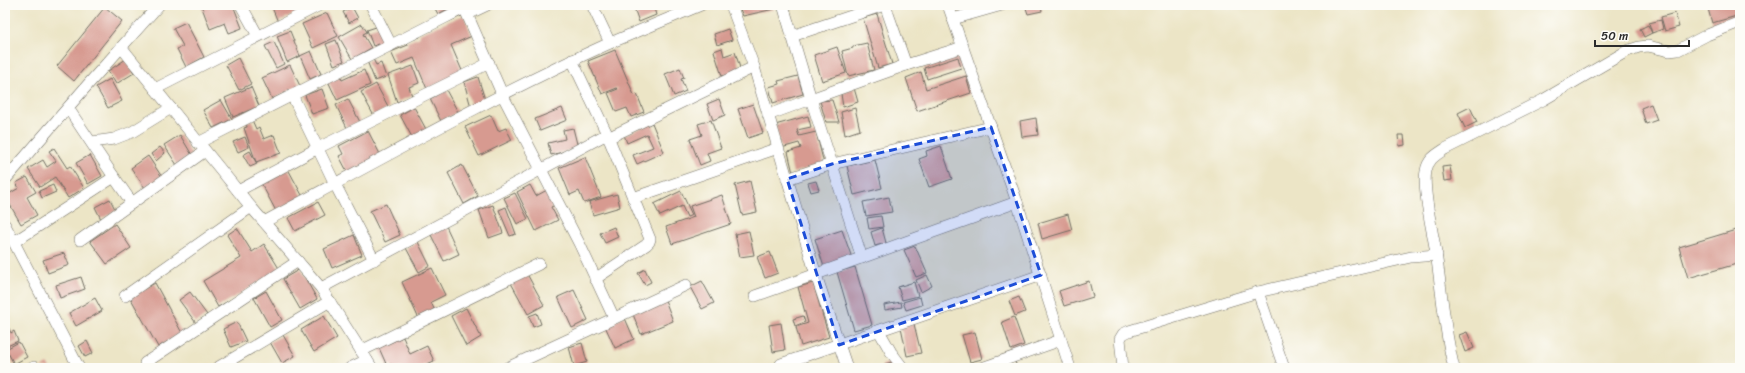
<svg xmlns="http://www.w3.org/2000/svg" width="1745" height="373" viewBox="0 0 1745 373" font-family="Sriracha,sans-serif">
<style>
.building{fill:#d79a90}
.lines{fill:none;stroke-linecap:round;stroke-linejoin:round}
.street-casing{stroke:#6f6c61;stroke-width:12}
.street{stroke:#fff;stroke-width:11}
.marked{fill:#1d4ed8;fill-opacity:0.2;stroke:#1d4ed8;stroke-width:3;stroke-dasharray:8 5;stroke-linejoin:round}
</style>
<rect width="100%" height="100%" fill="#fdfcf7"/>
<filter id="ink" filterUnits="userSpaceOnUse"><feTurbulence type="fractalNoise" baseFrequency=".025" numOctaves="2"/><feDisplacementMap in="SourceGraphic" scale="8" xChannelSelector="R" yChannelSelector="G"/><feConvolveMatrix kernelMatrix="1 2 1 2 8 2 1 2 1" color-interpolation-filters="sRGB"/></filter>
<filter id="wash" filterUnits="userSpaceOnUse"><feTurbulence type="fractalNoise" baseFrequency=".012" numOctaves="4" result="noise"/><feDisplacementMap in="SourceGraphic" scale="16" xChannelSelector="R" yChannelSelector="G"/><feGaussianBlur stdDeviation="0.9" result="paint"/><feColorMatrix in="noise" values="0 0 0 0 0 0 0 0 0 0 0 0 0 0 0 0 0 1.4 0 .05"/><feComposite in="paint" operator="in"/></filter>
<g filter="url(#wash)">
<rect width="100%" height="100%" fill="#ece5c6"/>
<g id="blocks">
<g class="building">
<polygon points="201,5 233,5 242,28 229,33 225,23 210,29"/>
<polygon points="271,5 313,5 278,22"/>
<polygon points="433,5 448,5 450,8 438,14"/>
<polygon points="633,5 653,5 656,15 639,22"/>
<polygon points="738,5 772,5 774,9 743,16"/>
<polygon points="1035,5 1040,5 1042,11 1028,14 1026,8"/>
<polygon points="1707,5 1737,5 1740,15 1712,23"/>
<polygon points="105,7 122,21 74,81 57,66"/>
<polygon points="352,7 358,18 349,23 343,12"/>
<polygon points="327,13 338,36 313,48 302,24"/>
<polygon points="1675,13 1679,27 1665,31 1661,17"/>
<polygon points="877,14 892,64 878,68 863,18"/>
<polygon points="464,15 472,36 451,45 463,73 427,89 414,58 397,65 391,52 408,45 407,42 420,37 419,34"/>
<polygon points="1661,20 1663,29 1652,33 1649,23"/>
<polygon points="186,22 204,57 186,67 177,49 183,46 173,28"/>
<polygon points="362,24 367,32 363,34 371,48 352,59 339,37"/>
<polygon points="1648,25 1652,33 1644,37 1640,29"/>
<polygon points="379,26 385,42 373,46 367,30"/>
<polygon points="728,29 732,40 717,45 714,34"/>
<polygon points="290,31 300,56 287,62 277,36"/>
<polygon points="336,40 344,61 334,65 326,44"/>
<polygon points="274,42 284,64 276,68 265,46"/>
<polygon points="867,43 874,70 848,76 842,51 853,48 853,46"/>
<polygon points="837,47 846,73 822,81 814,55"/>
<polygon points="722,48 724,56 735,52 741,71 722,76 714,51"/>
<polygon points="615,50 634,95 637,94 644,112 631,117 627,108 616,112 608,93 618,89 617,88 602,94 588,61"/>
<polygon points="311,51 321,74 310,79 300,56"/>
<polygon points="958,57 961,68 927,79 924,68"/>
<polygon points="238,58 251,84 239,90 226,65"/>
<polygon points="126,59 134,73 116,84 108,71"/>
<polygon points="373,59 376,65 381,63 386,77 375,81 367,61"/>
<polygon points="290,65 300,86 272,99 262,78"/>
<polygon points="413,66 419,83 409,87 412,96 397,102 388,75"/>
<polygon points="680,68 684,78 681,79 686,91 674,96 665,74"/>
<polygon points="364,70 370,85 337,100 328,81 340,76 342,80"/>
<polygon points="921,72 926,89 966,76 971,93 917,111 906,78"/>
<polygon points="798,76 803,94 773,103 769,87 779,84 778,81"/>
<polygon points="478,77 486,103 471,107 464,82"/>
<polygon points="110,79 122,101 108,108 96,87"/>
<polygon points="376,84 389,108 374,116 361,92"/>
<polygon points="251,87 259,106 233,117 225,98"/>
<polygon points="854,88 858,102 843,107 841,94"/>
<polygon points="322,89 329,108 312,114 305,95"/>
<polygon points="446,90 458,112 441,121 430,99"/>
<polygon points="348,99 360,122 347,128 336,105"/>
<polygon points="719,99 725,115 713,120 707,104"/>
<polygon points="221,100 232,119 213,128 203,110"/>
<polygon points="832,100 839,122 826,122 820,101"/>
<polygon points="753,104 763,133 748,138 738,109"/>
<polygon points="1651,104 1657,120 1646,124 1641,108"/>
<polygon points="414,107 427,131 413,139 400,115"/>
<polygon points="1470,107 1477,122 1465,128 1458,113"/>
<polygon points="562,108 567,120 540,131 535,119"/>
<polygon points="855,108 860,130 845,135 841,112"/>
<polygon points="491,115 498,131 506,128 512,140 479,156 465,127"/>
<polygon points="808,116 811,127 797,130 799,136 816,132 824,164 793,173 788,152 801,148 799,143 781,148 775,125"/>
<polygon points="1036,118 1038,135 1022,137 1020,121"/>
<polygon points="252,120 256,129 259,127 264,139 274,135 281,153 256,162 244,128 247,127 246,122"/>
<polygon points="711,120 721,148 707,153 710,161 700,165 690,139 702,135 698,124"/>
<polygon points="652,123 664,152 637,164 633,155 653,147 647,134 627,143 624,135"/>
<polygon points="573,128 578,148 551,155 548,143 565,139 563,130"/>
<polygon points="368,131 381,156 348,173 339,156 343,154 339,146"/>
<polygon points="180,135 192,155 177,165 164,145"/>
<polygon points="1398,135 1404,135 1405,145 1399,146"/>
<polygon points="245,137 249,147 238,152 233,142"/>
<polygon points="941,146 952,179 929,187 919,159 927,156 926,151"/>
<polygon points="160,147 165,153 156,161 151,154"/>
<polygon points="54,148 67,168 70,166 84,188 68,198 55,177 40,187 28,169 43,160 47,167 56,161 49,151"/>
<polygon points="250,151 257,164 250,167 243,155"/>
<polygon points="90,155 102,176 88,184 76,163"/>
<polygon points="148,156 162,177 145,188 131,168"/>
<polygon points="585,157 601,197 584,203 579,191 570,195 559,168"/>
<polygon points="875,160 882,188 854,195 847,166"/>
<polygon points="462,165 478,196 464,204 448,173"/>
<polygon points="1450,166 1452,180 1444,181 1442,167"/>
<polygon points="288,169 303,197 276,211 261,183"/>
<polygon points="27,177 36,192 27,197 37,215 21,224 5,196 19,188 16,183"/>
<polygon points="750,181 757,212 742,215 735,185"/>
<polygon points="816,181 819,190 811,192 808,183"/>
<polygon points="53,185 56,192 42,198 39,191"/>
<polygon points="530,185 536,196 547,190 555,205 551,207 558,220 536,231 517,192"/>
<polygon points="681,191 692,215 687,217 682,206 660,216 654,204"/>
<polygon points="515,193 528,219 517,224 504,198"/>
<polygon points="617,194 620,207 593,215 589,202"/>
<polygon points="722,195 731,224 672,244 666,227 694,217 690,206"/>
<polygon points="889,197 892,212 866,216 863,202"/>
<polygon points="110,199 116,211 101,219 95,207"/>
<polygon points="318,202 325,215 295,231 288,218"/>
<polygon points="386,204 400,235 385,242 370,211"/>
<polygon points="493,205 503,233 489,238 479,210"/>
<polygon points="506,207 516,234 510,236 499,210"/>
<polygon points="1068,214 1072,230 1042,239 1038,223"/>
<polygon points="881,216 883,227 869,229 867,218"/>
<polygon points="115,224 131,248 107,264 90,241"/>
<polygon points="446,226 459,254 444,261 430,233"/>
<polygon points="614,227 618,237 605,243 600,233"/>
<polygon points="237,228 252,252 264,244 280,270 218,307 203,281 241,258 227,235"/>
<polygon points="882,228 886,243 875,246 871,232"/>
<polygon points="842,230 852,258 824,267 815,239"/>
<polygon points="1736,230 1740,244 1740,263 1688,278 1679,247"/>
<polygon points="749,231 754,255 740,257 735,234"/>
<polygon points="354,235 362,255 332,268 324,249"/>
<polygon points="418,242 430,266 419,272 406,248"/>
<polygon points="915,246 927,273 916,277 904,250"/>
<polygon points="770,252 778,273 765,278 757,257"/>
<polygon points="64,253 69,265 48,273 43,260"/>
<polygon points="855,267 872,325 854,330 837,272"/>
<polygon points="432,268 445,295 431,302 434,309 418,317 402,282"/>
<polygon points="300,269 317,299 300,309 283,279"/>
<polygon points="645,269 651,282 645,285 638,273"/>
<polygon points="527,274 544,305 528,314 511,283"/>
<polygon points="927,275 932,286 921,292 916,280"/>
<polygon points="81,277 85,289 60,298 56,285"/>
<polygon points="702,281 714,303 702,309 690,287"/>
<polygon points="1089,281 1093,297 1064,306 1059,291"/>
<polygon points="914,282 918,296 902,300 898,287"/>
<polygon points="155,283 182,333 158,347 130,297"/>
<polygon points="813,283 829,337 801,346 796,327 808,323 798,287"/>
<polygon points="574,290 588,320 572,328 558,297"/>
<polygon points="266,291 282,320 270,327 254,298"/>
<polygon points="190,292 207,315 196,323 179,300"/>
<polygon points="920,297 922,305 906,310 903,302"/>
<polygon points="1019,297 1025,312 1015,316 1009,301"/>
<polygon points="95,298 102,311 76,326 69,313"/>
<polygon points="665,300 673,321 641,334 632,312"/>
<polygon points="901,302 902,307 885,310 884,305"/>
<polygon points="466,308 481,337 466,346 451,316"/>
<polygon points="537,313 541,324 533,327 529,316"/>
<polygon points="324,316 337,338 314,352 301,330"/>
<polygon points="624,316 634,339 615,348 605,326"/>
<polygon points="803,316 805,322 795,326 793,319"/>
<polygon points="1014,317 1024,345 1011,350 1002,322"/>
<polygon points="5,320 11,333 14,331 18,341 5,347"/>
<polygon points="237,322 246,341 231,347 223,329"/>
<polygon points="781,323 785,350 773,352 769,325"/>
<polygon points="914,324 921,353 907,356 901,327"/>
<polygon points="975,332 982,359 970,362 962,335"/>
<polygon points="1467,332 1474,348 1465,352 1459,335"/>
<polygon points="283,335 295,356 282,363 270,342"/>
<polygon points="403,337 410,354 427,346 434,361 418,368 393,368 391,364 387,366 379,348"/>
<polygon points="87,341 93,353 85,357 79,346"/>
<polygon points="19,342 27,357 14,364 6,349"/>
<polygon points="582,343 587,362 574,366 569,347"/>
<polygon points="895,361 897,368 883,368 882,365"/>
<polygon points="1015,361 1017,368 1003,368 1002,364"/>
<polygon points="47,364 50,368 41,368"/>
</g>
</g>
</g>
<g filter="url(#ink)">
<use href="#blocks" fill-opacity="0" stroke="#6f6c61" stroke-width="1"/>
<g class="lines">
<g class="street-casing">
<g id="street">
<polyline points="241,5 258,36"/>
<polyline points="371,5 391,45"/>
<polyline points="463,5 503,96 580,245 614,318"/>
<polyline points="731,5 754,67 816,275 847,368"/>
<polyline points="885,5 906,65"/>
<polyline points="948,5 1017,202 1070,368"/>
<polyline points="468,14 487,5"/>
<polyline points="953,19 1002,5"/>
<polyline points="792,36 884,5"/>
<polyline points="610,43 701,5"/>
<polyline points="122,48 251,207 321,288 372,368"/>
<polyline points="155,89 320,5"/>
<polyline points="292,95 335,184 374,260"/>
<polyline points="68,108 114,177"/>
<polyline points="768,115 811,99 783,5"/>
<polyline points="608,138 754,67"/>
<polyline points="92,142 114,139 132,132 171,108"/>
<polyline points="198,143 464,8"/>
<polyline points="787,179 832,164 991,127"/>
<polyline points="5,180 91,81 159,5"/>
<polyline points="238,191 318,148 489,63"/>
<polyline points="633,198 778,148"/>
<path d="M264,222C378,161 492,96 610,43L592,5"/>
<polyline points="5,225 79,368"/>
<polyline points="80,240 205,151"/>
<polyline points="14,242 114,177 132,203"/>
<polyline points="862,258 811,99 906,65 963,47"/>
<polyline points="595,279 646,245 649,242 650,239 607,134"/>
<polyline points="321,288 607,134 572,60"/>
<polyline points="1258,292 1284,368"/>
<polyline points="125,296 251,207"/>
<polyline points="755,296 1017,202"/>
<polyline points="879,331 891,352 903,368"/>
<polyline points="361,351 539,264"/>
<polyline points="145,363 298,261"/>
<polyline points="781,364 1041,275"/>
<polyline points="32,368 34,367"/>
<polyline points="217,368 330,301"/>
<polyline points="350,368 367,360"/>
<polyline points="507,368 686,285"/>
<polyline points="982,368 1061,340"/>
<polyline points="1123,368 1120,339 1123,334 1129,331 1258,292 1411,257 1437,255"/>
<path d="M1454,368C1444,330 1442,292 1436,253C1433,233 1422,189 1426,171C1428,159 1436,155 1445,149L1543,100L1627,51L1639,47L1648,46L1669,51L1678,50L1707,35L1740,22"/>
</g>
</g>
<use href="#street" class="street"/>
</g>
</g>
<path class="marked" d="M991,127L1041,275L839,345L787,179L832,164Z"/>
<rect width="1745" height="373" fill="none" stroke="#fdfcf7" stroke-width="20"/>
<path d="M1595 40v6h94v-6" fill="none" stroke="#2b2b2b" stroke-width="2"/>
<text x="1601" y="40" font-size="12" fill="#2b2b2b" stroke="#fdfcf7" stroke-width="3" paint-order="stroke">50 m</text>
</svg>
